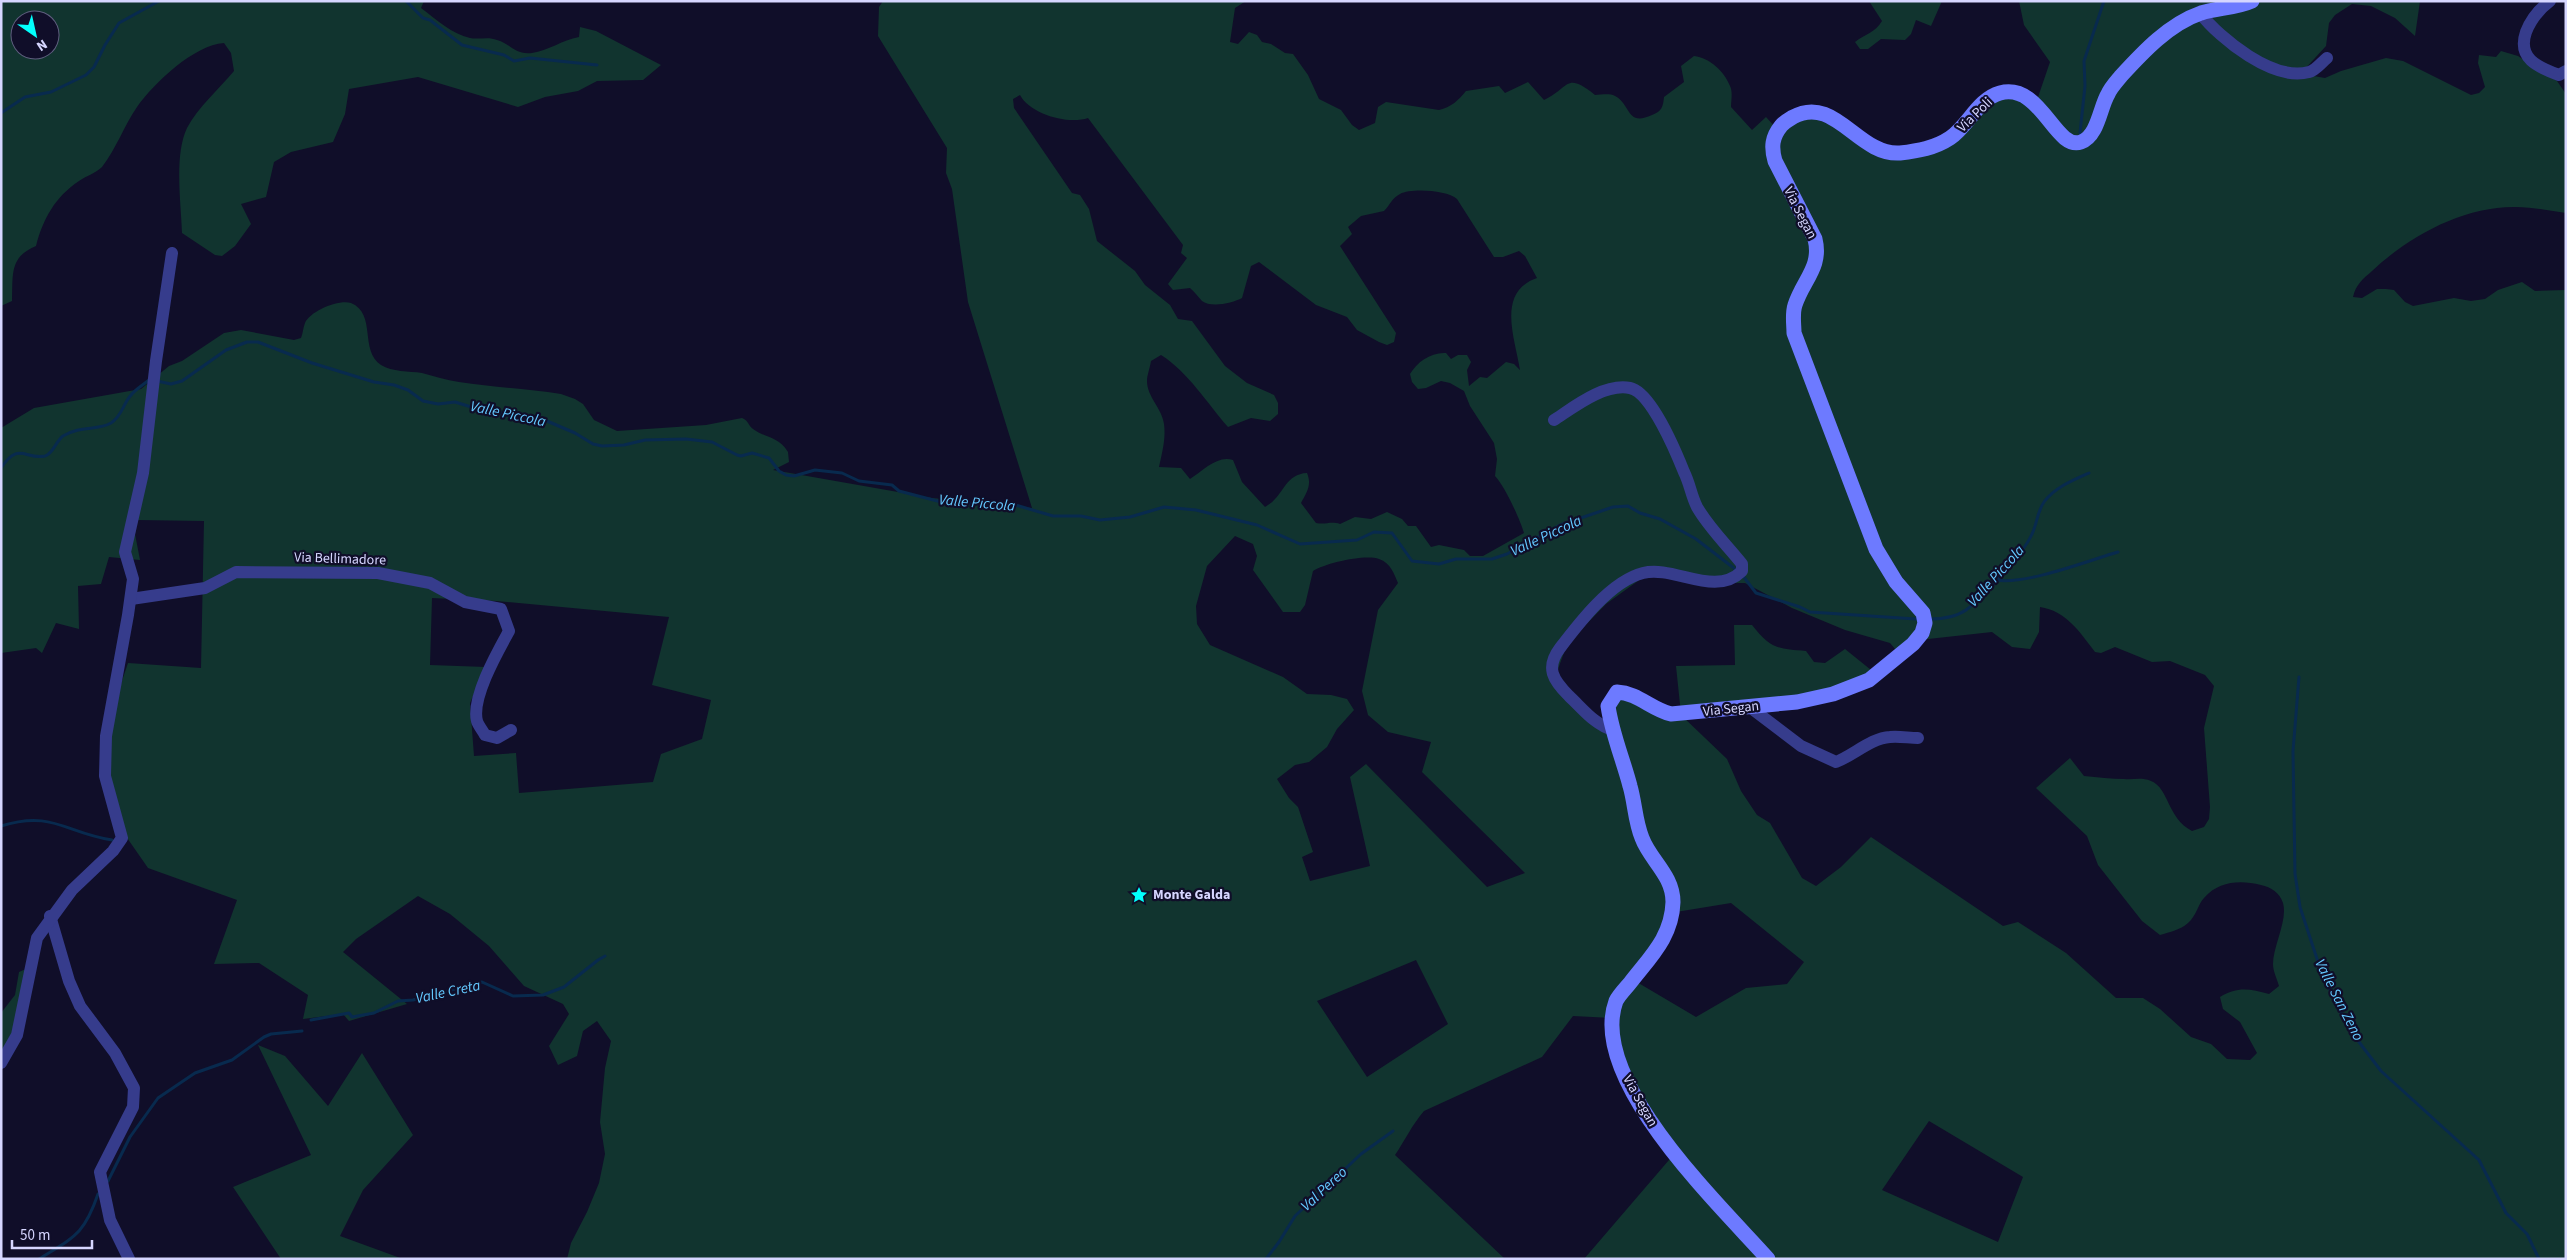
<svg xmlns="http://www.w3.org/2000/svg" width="2567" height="1260" viewBox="0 0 2567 1260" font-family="'Source Sans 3',sans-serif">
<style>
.green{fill:#11342f;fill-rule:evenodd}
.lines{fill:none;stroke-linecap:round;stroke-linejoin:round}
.stream{stroke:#082a4e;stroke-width:3}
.street{stroke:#363c8c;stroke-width:12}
.secondary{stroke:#6d7aff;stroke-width:15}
.labels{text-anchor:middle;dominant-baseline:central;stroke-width:4.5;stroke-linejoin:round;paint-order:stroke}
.street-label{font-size:14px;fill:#d6d6ff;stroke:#100e29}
.poi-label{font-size:14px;font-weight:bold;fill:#d6d6ff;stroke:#100e29;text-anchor:start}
.water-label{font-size:15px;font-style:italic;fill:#64c9ff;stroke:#100e29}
</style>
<rect width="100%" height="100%" fill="#100e29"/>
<g class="green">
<path d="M1,1H424L421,8C437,20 452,34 470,38C479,40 488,36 497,40C511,44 515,55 532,53C548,51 562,40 579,37L580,27L596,31L661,65L643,80L597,81L578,91L545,97L518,107L418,77L349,89L345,114L333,142L291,152L274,162L266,197L241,204L251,224L235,246L222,256L215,255L182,233C181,203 174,155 187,128C198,107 219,89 234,71L231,53L224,43C194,45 154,83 137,107C124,126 116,149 102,167C96,173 86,176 79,181C55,197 43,219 36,246C9,257 13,275 12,301L1,306ZM20,20H50V50H20Z"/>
<path d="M883,1H1246L1235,8L1230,42L1238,44L1249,32L1257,35L1262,42L1271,44L1285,53L1293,54L1308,75L1319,99L1341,110L1352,125L1359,130L1375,123L1378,107L1386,102L1439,110C1451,107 1458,101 1466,91L1499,86L1505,93L1528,82L1544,100C1570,88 1565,71 1595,95C1601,95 1609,93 1615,96C1631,104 1626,127 1652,115C1662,111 1663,107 1664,97L1684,82L1681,66L1694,56C1710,58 1724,71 1730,86C1733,92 1731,101 1731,107L1752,130L1766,117L1777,129L1798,112L1900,152L1947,139L1995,92L2036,103L2050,62L2024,25L2019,1H2420L2415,36L2395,18L2371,6L2352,4L2335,15L2329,23L2326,46L2303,71L2308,75L2325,78L2341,71L2386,58L2403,61L2471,95L2479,93L2485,87L2478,63L2479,55L2496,57L2501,51L2518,56L2557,81L2566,94V213C2550,211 2533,207 2516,207C2464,206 2409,236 2372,271C2363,279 2356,284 2353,297L2362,298L2377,289H2386L2394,290L2405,302L2413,306L2454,298L2471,301L2485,299L2498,290L2522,282L2535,291L2566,290V1259H1584L1675,1153L1633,1092L1612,1018L1573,1016L1542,1057L1424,1111C1412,1125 1405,1140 1395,1155L1505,1259H567L571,1243L587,1212L599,1183L605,1154L600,1122L605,1068L611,1041L597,1021L583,1031L577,1056L558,1065L549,1046L569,1014L563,1004L524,986L489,946L450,914L418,896L356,939L343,952L407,1004L349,1021L343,1014L303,1019L308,995L259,963L214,964L237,900L148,868L116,822L101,743L128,663L201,668L204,521L137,520L135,534L140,560L109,557L101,584L78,586L79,629L56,623L42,653L36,648L1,653V428L34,408L141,389L169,366L182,361L224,333L241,330L294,340L301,338C303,333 303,328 305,323C310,311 339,299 351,303C377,314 359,350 381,365C392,372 409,371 422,373C434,376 446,380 459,382C492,387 527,389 561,394L575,399L583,404L594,420L617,431L706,425L742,418C748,420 748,425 753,429C765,438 778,436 788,452L789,462L773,470L932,498L1032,508L968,302L952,189L946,173L947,148L878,36L879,7ZM1020,95C1030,114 1068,125 1088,118L1183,245L1181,253L1187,258L1168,284L1173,290L1190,288C1195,292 1198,297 1202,301C1211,308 1233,303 1242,298L1251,266L1259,262L1316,305L1347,317L1357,330L1379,342L1387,345L1394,342L1396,333L1340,246L1352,234L1348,227L1361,216L1384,211C1390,205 1392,198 1400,194C1411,188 1447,190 1457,199L1494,257H1503L1519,251L1525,256L1537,278C1496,292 1515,338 1520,370L1514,364L1506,362L1487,378L1480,377L1469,386L1467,370L1471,362L1467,355H1458L1451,359L1446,353C1431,352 1417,362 1410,374L1412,382L1418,389L1426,388L1441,381L1450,383L1464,391L1470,406L1494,443L1497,459L1495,476C1504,485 1520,519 1524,533L1483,556H1470L1464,550L1439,545L1431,547L1416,526H1408L1402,519L1387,512L1371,519L1355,517L1340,524C1331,521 1325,525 1316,523L1301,503C1307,492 1312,485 1307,473C1284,474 1284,497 1265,507L1242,482L1233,460C1217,455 1203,471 1190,479L1181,468L1159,467C1162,453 1166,439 1164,424C1162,408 1147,397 1147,381C1147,375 1150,368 1151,361L1161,355C1188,372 1207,403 1228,427L1251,418L1270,421L1278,414V403L1274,395L1247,383L1225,366L1192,321L1178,319L1170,305L1145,285L1135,271L1097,241L1089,209L1080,195L1072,193L1014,108L1013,99ZM1235,536L1253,544L1257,556L1253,570L1283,612H1300L1305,605L1313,571C1326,563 1365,554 1379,559C1391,563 1394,574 1398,583L1378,610L1362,691L1368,715L1388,732L1431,742L1422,772L1525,873L1487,887L1366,764L1350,777L1370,866L1310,881L1302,857L1313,852L1298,807L1289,798L1277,779L1295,765L1309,762L1327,747L1337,729L1354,710L1347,699L1331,695L1307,694L1283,677L1210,645L1197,624L1196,606L1207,566ZM1665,575L1701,583H1745L1792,608L1845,630L1890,643L1901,656L1919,640L1992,632L2012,647L2030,649L2039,632L2040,607C2066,611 2079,631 2095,652L2101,653L2115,647L2152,662L2170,661L2205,675L2214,686L2204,728L2210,807L2209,819L2204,827L2192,831C2167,818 2169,788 2151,781C2141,777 2134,780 2124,779C2111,779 2098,777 2084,776L2070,758L2036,788L2087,836L2098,865L2142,921L2160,935C2170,932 2180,930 2188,923C2197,915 2198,904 2204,898C2219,881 2240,880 2261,885C2271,887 2280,893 2283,903C2288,920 2273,946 2273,964C2273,971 2277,979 2279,986L2269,994C2250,989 2238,986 2220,997L2223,1009L2240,1022L2257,1053L2250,1060L2227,1059L2211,1044L2191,1037L2160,1009L2143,998H2116L2066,953L2018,922L2003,926L1871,837L1841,867L1816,886L1802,878L1770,823L1757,815L1741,791L1727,759L1681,715L1838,692L1876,674L1845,649L1825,663L1814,662L1806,651C1777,649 1770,648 1752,625H1734L1735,665L1676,666L1681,714L1616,695L1609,730L1568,695L1557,672L1567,644L1606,604L1642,578ZM432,598L496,601L669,617L652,685L711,700L702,739L661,754L653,782L519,793L516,753L474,756L470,703L486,667L430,665ZM1731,903L1804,962L1787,984L1746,988L1696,1017L1630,978L1676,912ZM1416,960L1448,1024L1367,1077L1317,1001ZM1929,1121L2023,1177L1998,1242L1882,1190Z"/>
<path d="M1869,1H1942L1931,26L1916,20L1911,34L1905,40L1881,39L1868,49H1860L1855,42C1865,34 1875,33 1882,21Z"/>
<polygon points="26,969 24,1014 1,1061 1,1013 15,995 19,972"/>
<polygon points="258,1045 285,1056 328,1106 362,1053 413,1135 363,1190 340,1236 403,1259 281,1259 233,1187 311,1155"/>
</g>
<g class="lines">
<g class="stream">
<polyline points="406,1 423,18 430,20 462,45 504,55 514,61 530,58 597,65"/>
<polyline points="1,113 25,97 51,92 86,75 94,67 105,45 119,23 159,1"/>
<polyline points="2080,133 2085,86 2084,61 2104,1"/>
<polyline points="157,381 171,384 182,381 226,350 247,342 258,342 312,363 374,382 394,385 408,390 423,401 438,404 455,402 481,410 547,421 575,433 593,444 602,446 624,445 645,440 686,439 712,442 737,455 741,456 752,453 769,458 779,471 786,475 794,476 815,470 842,473 859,481 892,485 899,491 945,503 1012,504 1053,516 1081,516 1100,520 1130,517 1164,507 1196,510 1257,525 1300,544 1357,540 1374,532 1392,533 1412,561 1439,564 1456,559 1492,559 1507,554 1560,525 1613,507 1628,506 1640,513 1660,519 1696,539 1735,569"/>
<path d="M1,468C19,441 25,460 45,456C53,454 56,441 63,436C81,425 97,431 111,423C122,416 123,404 131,395C136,389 143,385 149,380"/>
<polyline points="1743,576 1756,593 1800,607 1810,612 1916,619"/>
<path d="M1996,580C2026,585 2087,561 2118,552"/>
<path d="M1929,619C1941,619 1956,617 1966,610C1984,597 2023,554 2032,534C2037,524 2037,512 2044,502C2054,488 2073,480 2089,473"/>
<polyline points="2299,677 2293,751 2295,874 2300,907 2320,968 2339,1009 2356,1038 2381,1071 2479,1160 2506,1213 2527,1234 2539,1259"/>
<path d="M1,826C53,810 65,833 112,840"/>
<polyline points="311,1020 349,1013 352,1017 374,1013 398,1001 413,1000 482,982 513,996 543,995 564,987 598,960 605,956"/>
<polyline points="108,1181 130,1137 158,1098 195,1073 232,1060 264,1037 271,1034 302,1031"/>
<path d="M39,1259C74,1237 84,1235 98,1194"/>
<polyline points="1266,1259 1279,1242 1295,1216 1361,1154 1393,1131"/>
</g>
<g class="street">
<path d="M2550,1C2538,10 2531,19 2526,32C2517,58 2537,67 2559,75L2566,71"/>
<path d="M2200,13C2220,39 2274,82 2309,72C2315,71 2322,62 2327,58"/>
<path d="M1554,420C1574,407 1604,383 1630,388C1651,392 1676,452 1684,472C1690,484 1691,495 1697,507C1709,528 1727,545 1742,564V571C1715,598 1674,565 1643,573C1611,581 1579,623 1560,648C1545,668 1553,680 1569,696C1583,709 1595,725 1613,730"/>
<path d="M131,599L205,588L236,572L378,573L430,583L465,602L501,609L509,631C498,651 471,698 477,721C478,725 483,731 485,735L497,738L511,730"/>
<path d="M1751,708L1801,746L1836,762C1854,755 1871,738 1890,737C1899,736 1909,738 1918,738"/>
<polyline points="50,916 69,981 80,1006 115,1053 134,1088 133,1107 100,1172 110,1220 129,1259"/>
<polyline points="1,1063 17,1035 37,938 72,890 113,851 122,838 105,776 106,736 128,615 133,579 125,552 143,473 156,361 172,253"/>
</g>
<path class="secondary" d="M1768,1259C1720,1205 1587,1079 1616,1001C1619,995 1625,989 1630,983C1650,957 1672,937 1673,902C1673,875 1650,860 1642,838C1635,821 1635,803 1630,786C1623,759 1612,734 1608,706L1617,692C1638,693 1651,709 1671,714L1797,702L1833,694L1869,680L1913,644L1922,633L1925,623L1923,613L1896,582L1876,549L1794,333C1794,324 1792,314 1795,305C1803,280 1822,267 1815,239L1775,161C1771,147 1772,137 1781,126C1784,122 1788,120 1793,117C1835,94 1858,156 1900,153C1918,151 1935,148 1950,138C1968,126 1978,99 2000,93C2041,82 2055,151 2081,142C2098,136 2100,107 2108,94C2111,87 2117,81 2121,76C2143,52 2169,24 2201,13C2217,8 2237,8 2252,1"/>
</g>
<defs>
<g id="sight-bare" transform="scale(1.35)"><path d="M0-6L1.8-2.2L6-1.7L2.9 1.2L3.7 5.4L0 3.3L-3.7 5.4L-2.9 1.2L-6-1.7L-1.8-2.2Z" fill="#02fffc" stroke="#100e29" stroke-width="2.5" paint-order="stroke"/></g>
</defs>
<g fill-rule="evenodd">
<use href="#sight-bare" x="1139" y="895"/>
</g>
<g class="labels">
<g class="street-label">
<text transform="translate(1975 115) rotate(-44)">Via Poli</text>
<text transform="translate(1800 213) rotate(63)">Via Segan</text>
<text transform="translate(340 559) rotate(2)">Via Bellimadore</text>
<text transform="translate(1731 709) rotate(-6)">Via Segan</text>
<text transform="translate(1640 1101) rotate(61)">Via Segan</text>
</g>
<g class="poi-label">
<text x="1153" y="895">Monte Galda</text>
</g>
<g class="water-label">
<text transform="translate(508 414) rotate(12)">Valle Piccola</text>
<text transform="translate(977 503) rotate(5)">Valle Piccola</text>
<text transform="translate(1546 536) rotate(-25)">Valle Piccola</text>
<text transform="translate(1996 576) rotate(-48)">Valle Piccola</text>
<text transform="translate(448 992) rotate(-12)">Valle Creta</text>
<text transform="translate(2339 1000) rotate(63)">Valle San Zeno</text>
<text transform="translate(1324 1189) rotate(-43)">Val Pereo</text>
</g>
</g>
<rect width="2567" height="1260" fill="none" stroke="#d6d6ff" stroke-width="5"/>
<g transform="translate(35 35) rotate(146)"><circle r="24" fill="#100e29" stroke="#5f5e7f"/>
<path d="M0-4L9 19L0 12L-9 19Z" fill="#02fffc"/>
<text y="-8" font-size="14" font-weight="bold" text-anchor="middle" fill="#d6d6ff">N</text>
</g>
<path d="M12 1240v8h80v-8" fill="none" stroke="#d6d6ff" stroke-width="2.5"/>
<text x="20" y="1240" font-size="15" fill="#d6d6ff" stroke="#100e29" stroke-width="4" paint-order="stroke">50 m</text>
</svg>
